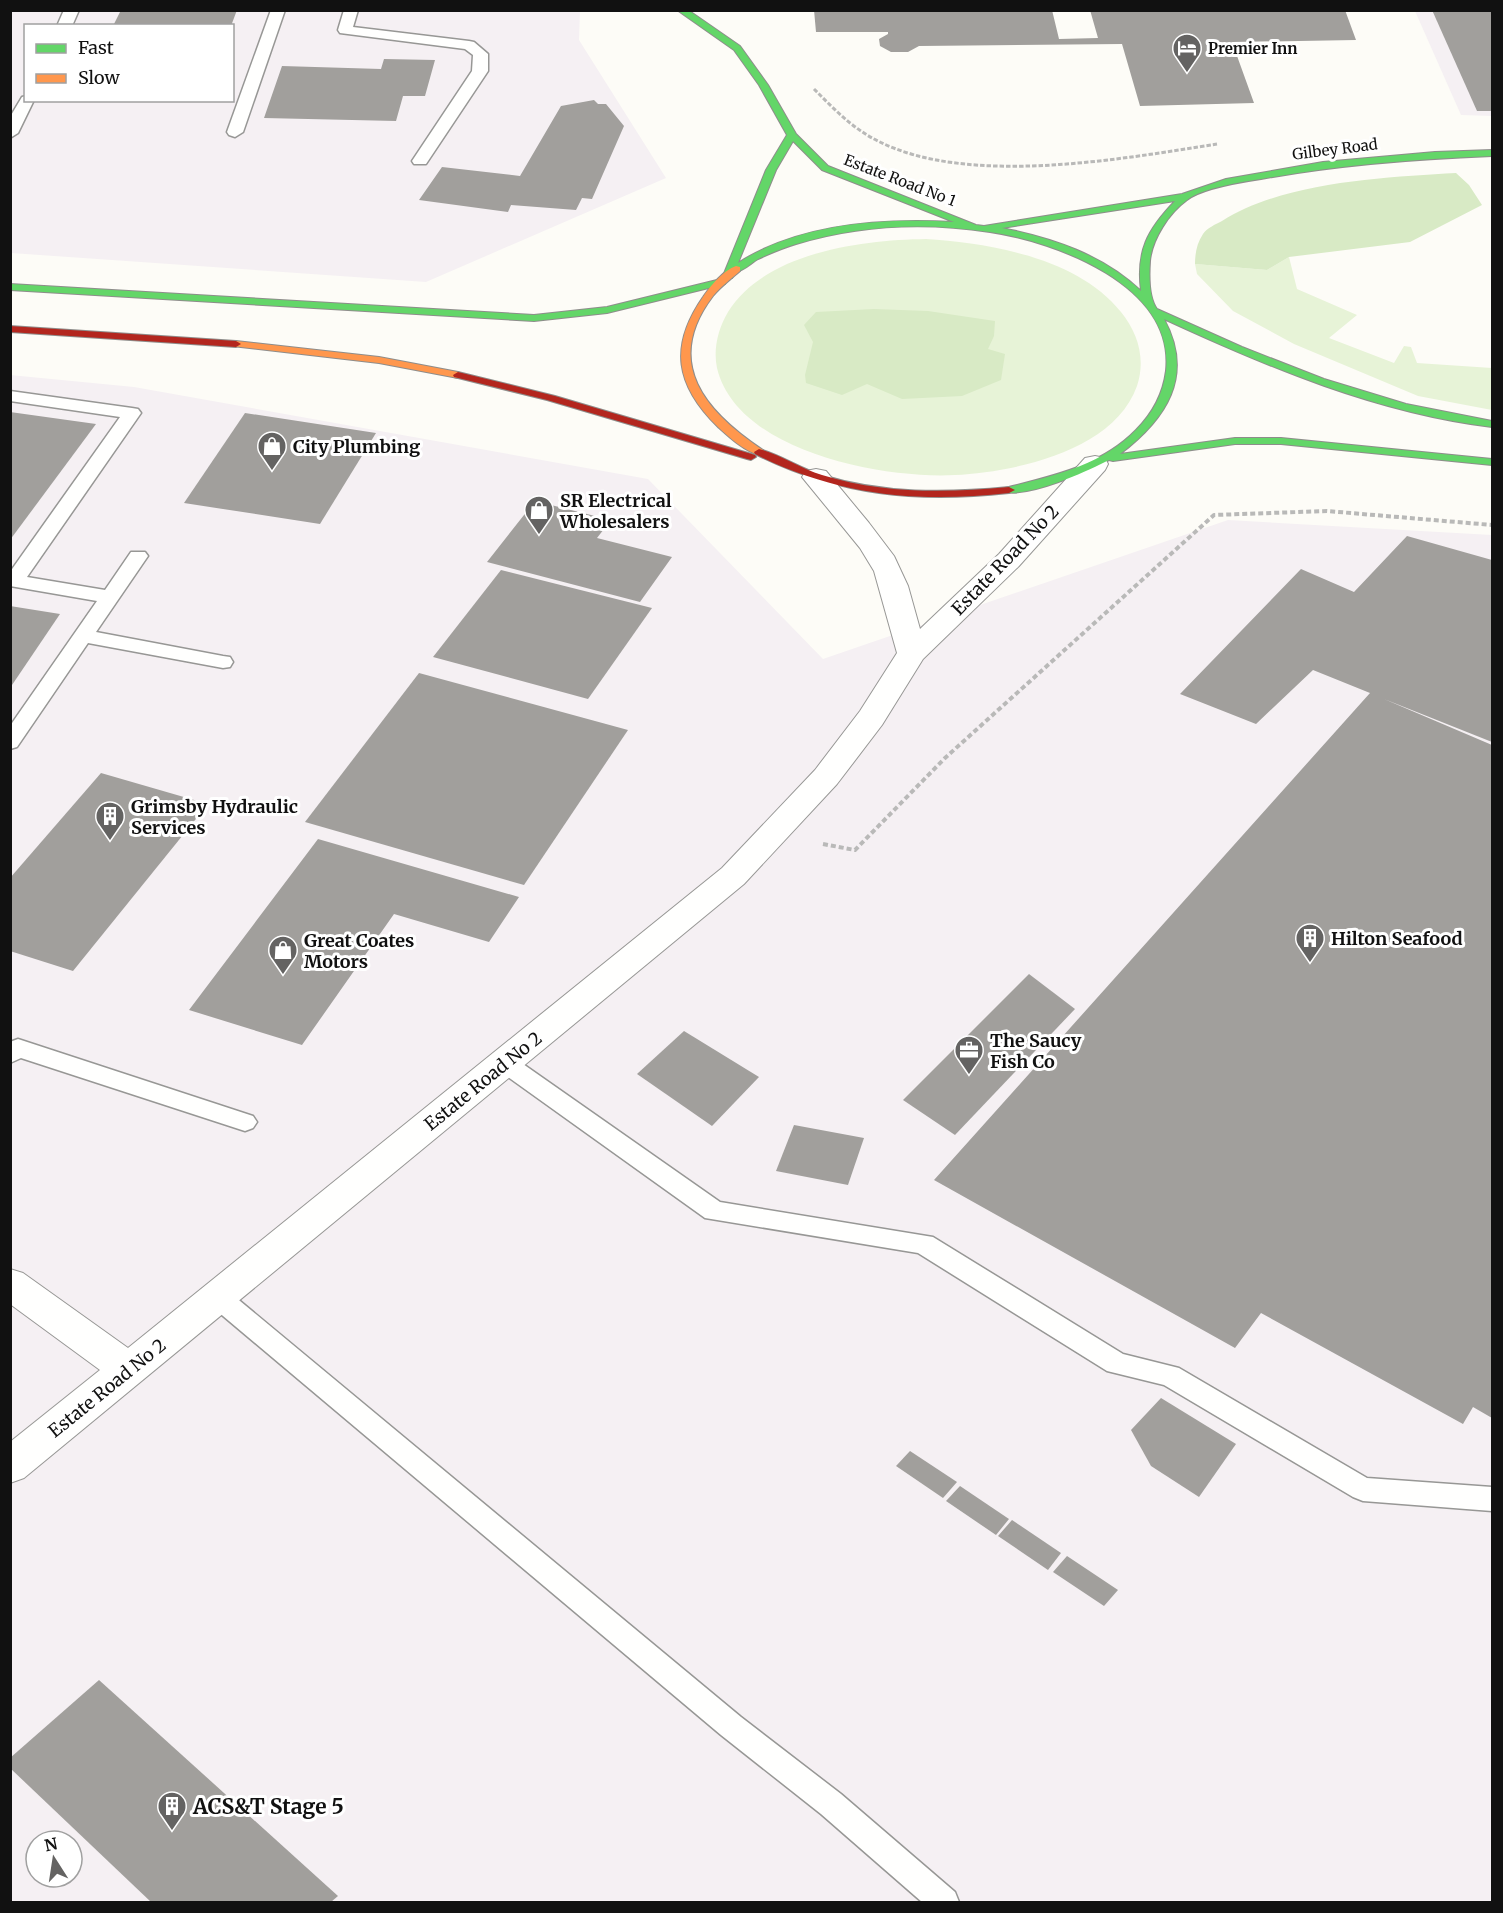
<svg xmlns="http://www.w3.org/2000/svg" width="1503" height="1913" viewBox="0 0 1503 1913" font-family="Merriweather,serif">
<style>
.industrial{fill:#f5f0f3;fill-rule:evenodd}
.green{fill:#e7f3d7}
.forest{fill:#d8eac5}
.building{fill:#a19f9c}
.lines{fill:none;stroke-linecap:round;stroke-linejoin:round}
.lane-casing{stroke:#979795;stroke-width:3}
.street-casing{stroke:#979795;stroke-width:2}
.fast-casing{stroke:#8e8d8b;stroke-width:2}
.slow-casing{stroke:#8e8d8b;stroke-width:2}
.jam-casing{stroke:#8e8d8b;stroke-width:2}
.path-far1{stroke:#b9b9b8;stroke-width:3;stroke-dasharray:4.5 2;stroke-linecap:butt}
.path{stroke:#b9b9b8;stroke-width:4;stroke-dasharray:5 3;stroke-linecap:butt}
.lane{fill:#fffffe;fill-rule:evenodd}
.street{fill:#fffffe;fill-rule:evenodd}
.fast{fill:#63d668;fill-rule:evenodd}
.slow{fill:#ff974d;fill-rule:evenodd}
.jam{fill:#b3261e;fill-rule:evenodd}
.labels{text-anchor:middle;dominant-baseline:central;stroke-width:6;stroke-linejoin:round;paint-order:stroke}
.far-poi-label{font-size:15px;font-weight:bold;fill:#111;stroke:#fff;text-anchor:start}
.far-street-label{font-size:15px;fill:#111;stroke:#fff}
.poi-label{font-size:18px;font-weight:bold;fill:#111;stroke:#fff;text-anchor:start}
.street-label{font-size:18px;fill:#111;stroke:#fff}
.near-poi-label{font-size:21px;font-weight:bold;fill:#111;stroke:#fff;text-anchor:start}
</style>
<rect width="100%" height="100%" fill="#fdfcf7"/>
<g class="industrial">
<path d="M10,11H580L579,40L666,178L426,282L11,253ZM26,26H232V100H26Z"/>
<polygon points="1415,11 1492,11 1492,116 1461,115"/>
<path d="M10,375L134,387L648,479L823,659L1228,520L1492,535V1902H11ZM36,1841H72V1877H36Z"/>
</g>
<g class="green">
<path d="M926,239C990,243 1078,258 1121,312C1138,333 1146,359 1137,386C1114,451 1015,472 955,475C883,479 737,452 717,368C713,349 718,329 728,312C765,252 862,240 926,239Z"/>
<polygon points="1289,257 1297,289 1357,315 1329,338 1394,363 1404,346 1411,347 1417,363 1492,368 1492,410 1418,396 1294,344 1233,311 1197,274 1195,264 1267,270"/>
</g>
<g class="forest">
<path d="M1456,173L1469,185L1482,205L1410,242L1289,257L1267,270L1195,264C1195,253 1197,243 1203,234C1207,228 1216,224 1222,221C1283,182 1385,177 1456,173Z"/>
<polygon points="874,309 928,311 995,321 994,336 988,349 1005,354 1001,380 962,396 902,399 867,384 842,395 806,383 805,375 813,342 804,325 816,312"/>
</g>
<g class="building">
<polygon points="121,10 237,10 231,26 113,26"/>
<polygon points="814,10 1052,10 1059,39 1098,38 1090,10 1345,10 1356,40 1232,42 1254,103 1140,106 1122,44 919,46 908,52 891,52 880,46 879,39 888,34 888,32 816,32"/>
<polygon points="1432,10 1492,10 1492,111 1477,111"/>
<polygon points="384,59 435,60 425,96 403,96 396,121 264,118 282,66 381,69"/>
<polygon points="594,100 598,104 606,104 624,126 592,199 582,198 576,210 511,205 508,212 419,200 442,167 520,176 561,106"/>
<polygon points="10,412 96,424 10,540"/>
<polygon points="245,413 376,433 320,524 184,503"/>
<polygon points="535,501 611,520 597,538 672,557 640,602 487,562"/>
<polygon points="1407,536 1492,560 1492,742 1384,699 1492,745 1492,1418 1473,1407 1463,1424 1261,1313 1235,1348 934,1180 1370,693 1313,670 1256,724 1180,694 1301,569 1354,592"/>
<polygon points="501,570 652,608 588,699 433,657"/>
<polygon points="10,606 60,614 10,688"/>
<polygon points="419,673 628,730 524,885 305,822"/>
<polygon points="101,773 208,804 73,971 10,951 10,878"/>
<polygon points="318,839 519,897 489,942 394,914 302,1045 189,1010"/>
<polygon points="1029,974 1075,1009 955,1135 903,1100"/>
<polygon points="684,1031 759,1077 712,1126 637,1074"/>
<polygon points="794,1125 864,1138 848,1185 776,1171"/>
<polygon points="1161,1398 1236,1444 1199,1497 1151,1466 1131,1430"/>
<polygon points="910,1451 957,1482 943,1498 896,1466"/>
<polygon points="960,1486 1009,1519 996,1535 946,1501"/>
<polygon points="1012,1520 1061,1553 1048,1570 998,1536"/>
<polygon points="1067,1556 1118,1590 1104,1606 1053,1572"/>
<polygon points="99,1680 338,1896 331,1902 151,1902 10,1768 10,1758"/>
</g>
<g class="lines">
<g class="lane-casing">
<g id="lane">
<polygon points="64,10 79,10 72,26 57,26"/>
<polygon points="271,10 285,10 243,132 235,137 229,135 227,132"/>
<polygon points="344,10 358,10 353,27 469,41 474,42 488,54 488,71 426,164 414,164 412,161 472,71 473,55 465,49 340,33 338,30"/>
<polygon points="26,96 26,100 34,100 18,133 10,138 10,117 22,97"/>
<polygon points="10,391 132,408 138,409 141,413 27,577 105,590 131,552 145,552 148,556 96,632 223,656 230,657 233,662 230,667 223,668 88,643 17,747 10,749 10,726 97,601 10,586 10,572 120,417 10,401"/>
<polygon points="18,1039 253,1116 257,1122 253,1128 245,1131 21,1058 10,1063 10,1042"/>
<polygon points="505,1054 513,1057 720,1202 933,1237 1123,1354 1179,1368 1367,1478 1492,1487 1492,1511 1363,1501 1353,1497 1164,1385 1107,1371 918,1253 705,1218 497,1069 493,1063 497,1057"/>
<polygon points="219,1288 228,1291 741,1717 841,1794 955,1892 959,1902 922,1902 821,1814 721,1735 210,1305 206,1298 210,1291"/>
</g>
</g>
<g class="street-casing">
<polygon id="street" points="1095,456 1105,458 1108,464 1105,470 1019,566 923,659 882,725 837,784 744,884 24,1478 10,1483 10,1442 100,1370 10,1304 10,1269 23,1273 128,1348 722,868 815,770 860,711 897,653 874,571 860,548 802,477 806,471 816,469 826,471 869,523 894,556 908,586 920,629 999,554 1085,458"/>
</g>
<g class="fast-casing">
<g id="fast">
<path d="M677,10H688L740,46L768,85L796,134L828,166L976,225L984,226L1182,194L1226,179L1323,162L1435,152L1492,150V156C1414,159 1338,165 1261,179C1241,182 1202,188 1187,200C1169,213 1152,239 1150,261C1149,275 1149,298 1157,309L1242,347L1324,379L1406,404L1492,421V427C1377,413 1268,367 1164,319C1195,376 1166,419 1120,454L1235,438H1281L1492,459V465L1281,444H1235L1113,461L1109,460C1086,472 1030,497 1005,492V488C1052,476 1101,466 1136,430C1153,413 1163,394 1166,371C1175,285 1056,242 990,232C925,222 859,225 796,244C783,248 771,253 758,259C751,263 744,271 735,272L732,278H724L723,276L766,170L787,135L759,85L734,50ZM793,141L822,170L954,222C883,218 800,223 738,263L776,170ZM1175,201C1147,230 1136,251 1141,291C1103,255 1053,238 1002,228Z"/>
<polygon points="721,279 726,282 725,284 607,313 534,321 10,290 10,284 534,315 607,307"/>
</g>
</g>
<g class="slow-casing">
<g id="slow">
<path d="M736,266L740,267V271C731,279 720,287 713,296C662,363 706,412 763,450L764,452L759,455C744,451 729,437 718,427C675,385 669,346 703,297C710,286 724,270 736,266Z"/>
<polygon points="236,341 379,357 458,372 463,375 458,378 379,363 232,346 231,344"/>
</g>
</g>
<g class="jam-casing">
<g id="jam">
<polygon points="10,326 236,341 241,344 236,347 10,332"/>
<polygon points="458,372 555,396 755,455 756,457 751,460 747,459 547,400 454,377 453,375"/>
<path d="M759,449C781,455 801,469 822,475C883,494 947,493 1009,487L1015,490L1009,493C917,503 839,496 755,454L754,452Z"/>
</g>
</g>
<path class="path-far1" d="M814,89C833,108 853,129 878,141C968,187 1121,159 1217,144"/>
<polyline class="path" points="823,844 855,850 945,758 1214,515 1327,511 1492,525"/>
<use href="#lane" class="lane"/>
<use href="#street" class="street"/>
<use href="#fast" class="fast"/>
<use href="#slow" class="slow"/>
<use href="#jam" class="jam"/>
</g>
<defs>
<g id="hotel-pin" transform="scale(1.5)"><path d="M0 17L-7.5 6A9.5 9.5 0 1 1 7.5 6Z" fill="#646362" stroke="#fff"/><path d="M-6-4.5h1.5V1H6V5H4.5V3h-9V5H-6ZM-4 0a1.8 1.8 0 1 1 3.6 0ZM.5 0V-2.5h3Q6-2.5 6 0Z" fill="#fff"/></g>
<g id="shop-pin" transform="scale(1.5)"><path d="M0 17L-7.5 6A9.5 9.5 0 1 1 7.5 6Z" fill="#646362" stroke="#fff"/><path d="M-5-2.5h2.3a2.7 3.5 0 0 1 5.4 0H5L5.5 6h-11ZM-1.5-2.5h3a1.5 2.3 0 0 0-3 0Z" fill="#fff"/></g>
<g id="building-pin" transform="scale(1.5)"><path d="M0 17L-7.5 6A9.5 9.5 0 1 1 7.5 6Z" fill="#646362" stroke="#fff"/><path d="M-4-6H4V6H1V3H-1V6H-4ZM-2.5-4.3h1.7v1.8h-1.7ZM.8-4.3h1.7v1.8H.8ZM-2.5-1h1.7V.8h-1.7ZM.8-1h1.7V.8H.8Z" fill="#fff"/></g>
<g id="office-pin" transform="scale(1.5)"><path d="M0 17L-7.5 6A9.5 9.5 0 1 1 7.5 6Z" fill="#646362" stroke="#fff"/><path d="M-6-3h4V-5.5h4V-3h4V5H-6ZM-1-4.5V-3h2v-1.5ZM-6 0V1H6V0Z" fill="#fff"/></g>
</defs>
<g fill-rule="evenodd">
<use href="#hotel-pin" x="1187" y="48"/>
<use href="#shop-pin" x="272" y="446"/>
<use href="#shop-pin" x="539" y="510"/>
<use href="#building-pin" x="110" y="816"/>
<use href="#building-pin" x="1310" y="938"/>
<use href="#shop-pin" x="283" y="950"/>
<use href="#office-pin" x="969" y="1050"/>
<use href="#building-pin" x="172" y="1806"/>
</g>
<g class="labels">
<g class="far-poi-label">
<text x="1208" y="48">Premier Inn</text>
</g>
<g class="far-street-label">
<text transform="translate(1335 149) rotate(-7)">Gilbey Road</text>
<text transform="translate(900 180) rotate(21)">Estate Road No 1</text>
</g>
<g class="poi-label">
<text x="293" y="446">City Plumbing</text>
<text x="560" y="500">SR Electrical<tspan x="560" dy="21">Wholesalers</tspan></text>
<text x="131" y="806">Grimsby Hydraulic<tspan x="131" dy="21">Services</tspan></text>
<text x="1331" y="938">Hilton Seafood</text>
<text x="304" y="940">Great Coates<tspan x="304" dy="21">Motors</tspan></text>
<text x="990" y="1040">The Saucy<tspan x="990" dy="21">Fish Co</tspan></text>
</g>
<g class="street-label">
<text transform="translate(1005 560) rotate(-46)">Estate Road No 2</text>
<text transform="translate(483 1081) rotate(-39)">Estate Road No 2</text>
<text transform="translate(107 1388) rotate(-39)">Estate Road No 2</text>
</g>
<g class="near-poi-label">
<text x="193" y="1806">ACS&amp;T Stage 5</text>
</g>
</g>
<rect width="1503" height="1913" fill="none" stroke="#111111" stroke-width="24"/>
<rect x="24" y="24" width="210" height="78" fill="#ffffff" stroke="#a0a0a0" stroke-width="1.5"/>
<rect x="36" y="44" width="30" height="9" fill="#63d668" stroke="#a0a0a0" stroke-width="1.5"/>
<text x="78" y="54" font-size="18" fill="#111111">Fast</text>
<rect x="36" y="74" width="30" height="9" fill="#ff974d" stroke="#a0a0a0" stroke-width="1.5"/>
<text x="78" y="84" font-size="18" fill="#111111">Slow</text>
<g transform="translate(54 1859) rotate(348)"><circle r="28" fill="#ffffff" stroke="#a0a0a0" stroke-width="1.5"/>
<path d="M0-4.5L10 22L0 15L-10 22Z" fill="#646362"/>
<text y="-9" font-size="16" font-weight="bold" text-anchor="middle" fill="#111111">N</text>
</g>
</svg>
